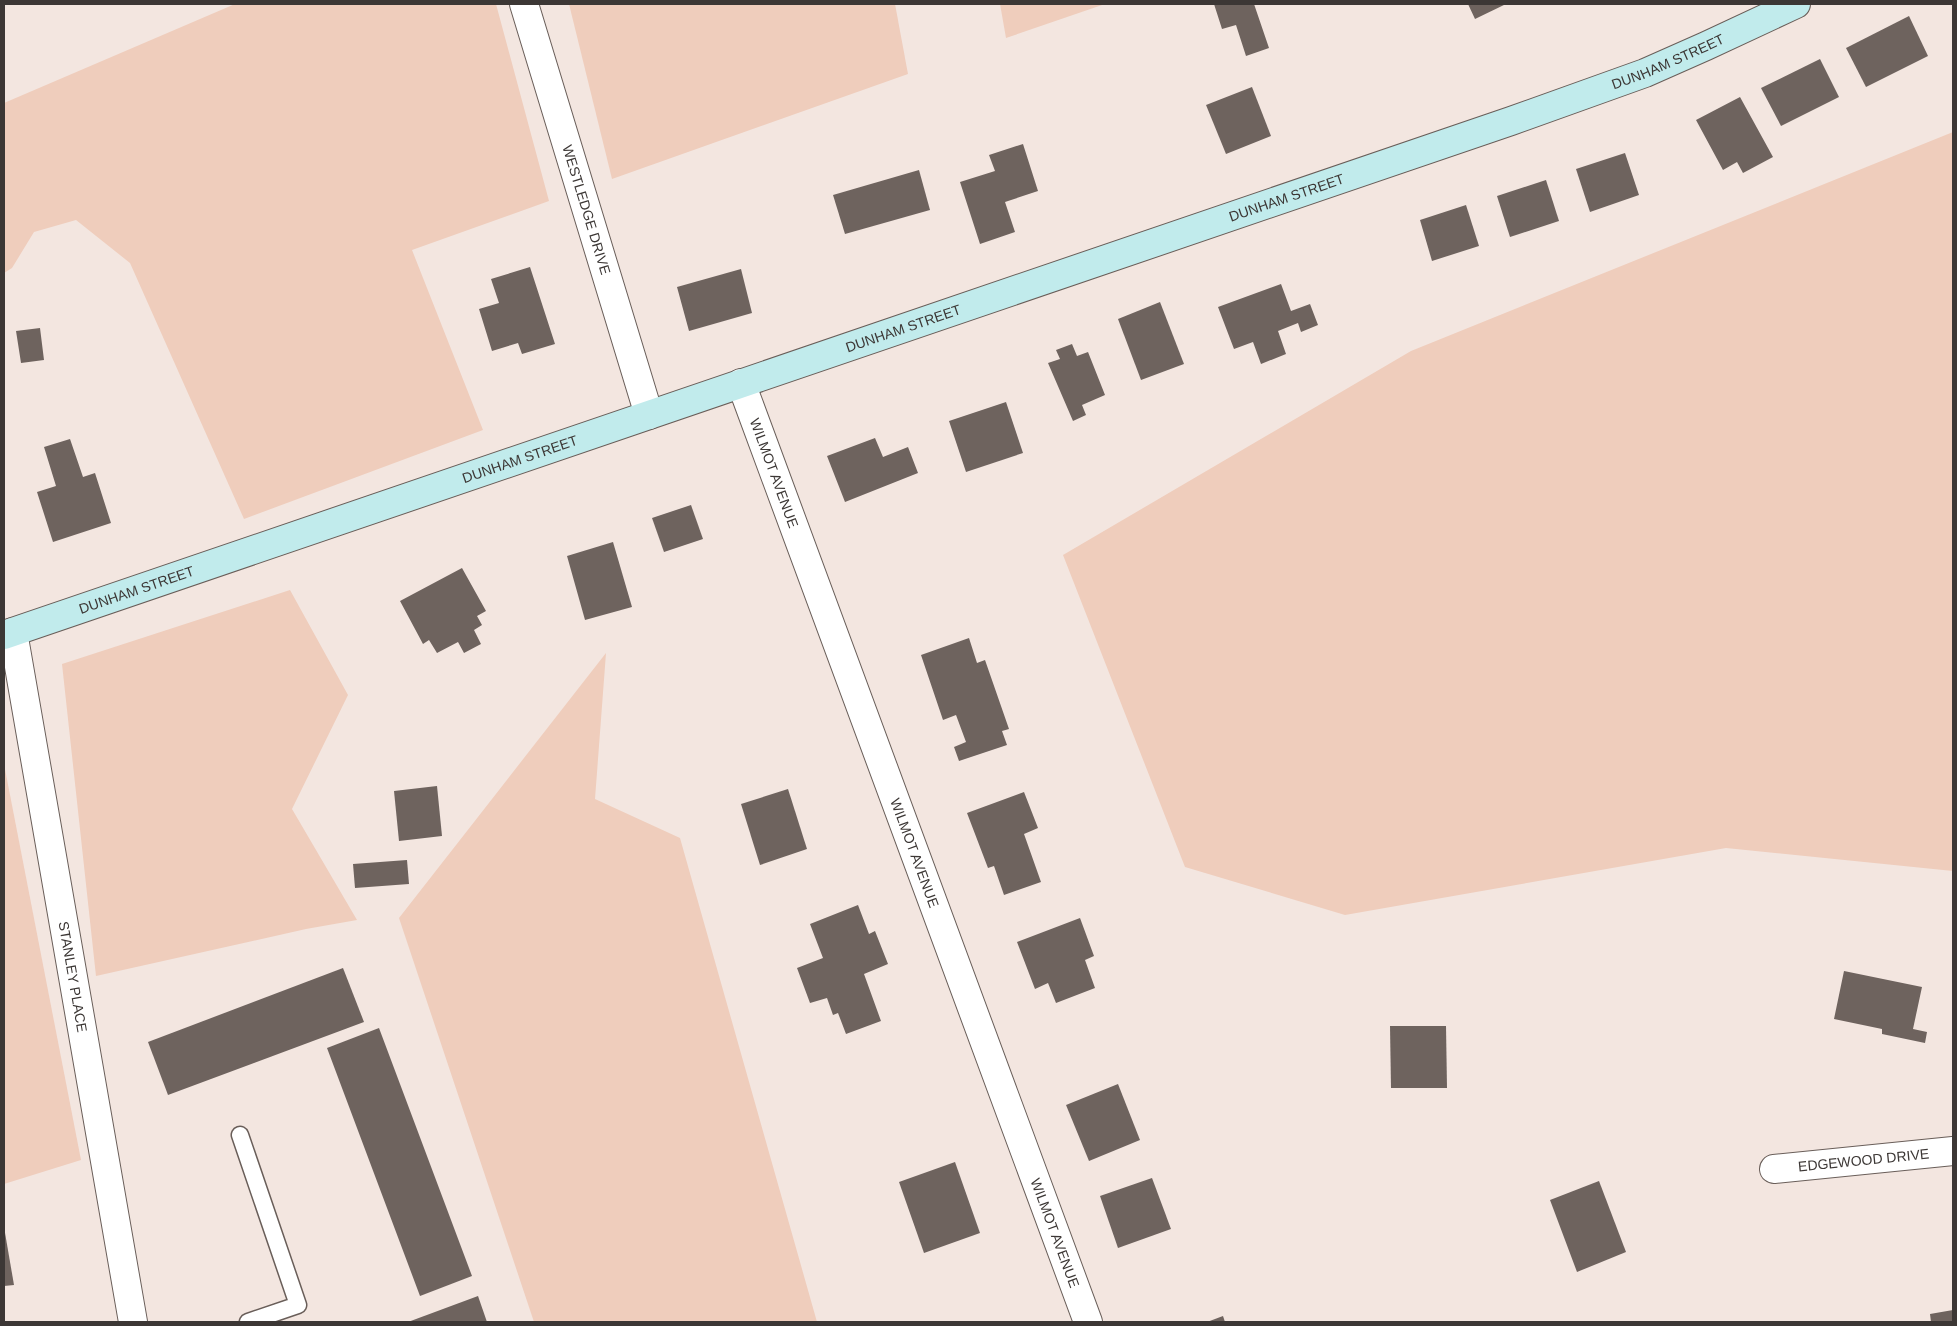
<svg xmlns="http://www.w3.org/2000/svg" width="1957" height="1326" viewBox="0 0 1957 1326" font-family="Helvetica,sans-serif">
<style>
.green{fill:#efcdbc}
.building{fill:#6e635e}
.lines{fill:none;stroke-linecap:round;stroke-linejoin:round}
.lane-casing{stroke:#695e59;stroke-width:19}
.street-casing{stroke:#695e59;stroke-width:30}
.secondary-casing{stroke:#695e59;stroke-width:30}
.lane{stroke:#fff;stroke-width:16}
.street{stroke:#fff;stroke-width:28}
.secondary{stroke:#c1ebec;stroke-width:28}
.labels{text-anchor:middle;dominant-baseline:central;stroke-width:5;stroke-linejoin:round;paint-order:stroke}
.street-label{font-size:14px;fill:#3c3735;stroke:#f3e6e0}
</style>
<rect width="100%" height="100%" fill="#f3e6e0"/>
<g class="green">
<polygon points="235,4 496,4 549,201 412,250 483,430 244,519 130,263 76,220 34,232 12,268 4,273 4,103"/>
<polygon points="569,4 895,4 908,74 612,179"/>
<polygon points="1000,4 1105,4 1006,38"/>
<polygon points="1953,132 1953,871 1726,848 1345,915 1185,867 1063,555 1411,351"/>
<polygon points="290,590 348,695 292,809 357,920 306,929 96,976 62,664"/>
<polygon points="606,653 595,799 680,838 817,1322 534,1322 399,918"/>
<polygon points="4,764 81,1160 4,1184"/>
</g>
<g class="building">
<polygon points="1214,4 1254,4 1269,48 1246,56 1236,25 1222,29"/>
<polygon points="1468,4 1506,4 1475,19"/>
<polygon points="1909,16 1928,56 1866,87 1846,48"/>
<polygon points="1820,59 1839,97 1781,126 1761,88"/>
<polygon points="1252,87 1271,136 1226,154 1206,105"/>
<polygon points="1740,97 1773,157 1743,173 1737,162 1723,170 1696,120"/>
<polygon points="1023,144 1038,191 1005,202 1015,232 980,244 960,182 995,171 989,155"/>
<polygon points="1625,153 1639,195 1590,212 1576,169"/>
<polygon points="919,170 930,210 845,234 833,195"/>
<polygon points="1546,180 1559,221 1510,237 1497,196"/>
<polygon points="1466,205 1479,246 1432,261 1420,220"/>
<polygon points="530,267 555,344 522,354 518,343 492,351 479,309 499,303 491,279"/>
<polygon points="741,269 752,313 689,331 677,287"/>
<polygon points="1281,284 1291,311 1310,304 1318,325 1301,332 1298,323 1278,331 1286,354 1261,364 1253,342 1234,349 1218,307"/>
<polygon points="1160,302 1184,364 1141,380 1118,319"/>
<polygon points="40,328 44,360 21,363 16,331"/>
<polygon points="1072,344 1077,356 1088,352 1105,395 1082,405 1086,415 1073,421 1048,363 1060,359 1056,350"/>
<polygon points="1006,402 1023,453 966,472 949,421"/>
<polygon points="875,438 883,457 908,447 918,473 845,502 827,456"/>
<polygon points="70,439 83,477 95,473 111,523 53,542 37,492 56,486 44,447"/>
<polygon points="691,505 703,539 664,552 652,518"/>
<polygon points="613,542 632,607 585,620 567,556"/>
<polygon points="462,568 486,611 477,616 482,625 474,630 481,644 464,653 458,642 437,653 429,640 423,644 400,601"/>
<polygon points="969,638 977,663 985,660 1009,729 1002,731 1007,745 959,761 954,747 966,742 956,715 943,720 921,655"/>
<polygon points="437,786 442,836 399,841 394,791"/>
<polygon points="788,789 807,849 760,865 741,804"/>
<polygon points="1024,792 1038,828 1024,834 1041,882 1004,895 994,866 988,868 967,813"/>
<polygon points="407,860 409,884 355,888 353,864"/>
<polygon points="858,905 869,934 875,931 888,964 864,974 881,1021 846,1034 838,1013 833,1015 827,998 810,1003 797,968 823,958 810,924"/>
<polygon points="1080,918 1094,956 1085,960 1095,988 1056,1003 1048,983 1035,989 1017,942"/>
<polygon points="343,968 364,1022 168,1095 148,1042"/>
<polygon points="1844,971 1922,987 1913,1029 1927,1032 1925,1043 1882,1034 1882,1029 1834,1019"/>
<polygon points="1390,1026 1446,1026 1447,1088 1391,1088"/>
<polygon points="379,1028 472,1276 420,1296 327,1048"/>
<polygon points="1118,1084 1140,1140 1089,1161 1066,1105"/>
<polygon points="955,1162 980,1233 924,1253 899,1182"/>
<polygon points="1152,1178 1171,1229 1118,1248 1100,1196"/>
<polygon points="1599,1181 1626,1252 1577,1272 1550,1200"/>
<polygon points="4,1227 14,1285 4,1286"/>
<polygon points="478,1296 487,1322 408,1322"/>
<polygon points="1953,1310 1953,1322 1931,1322 1930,1314"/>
<polygon points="1223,1316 1225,1322 1207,1322"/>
</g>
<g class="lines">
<g class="lane-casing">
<polyline id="lane" points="240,1135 298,1305 248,1322"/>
</g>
<g class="street-casing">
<g id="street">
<path id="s1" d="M524,4L649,415"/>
<path id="s2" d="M741,383L1088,1322"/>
<path id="s3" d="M13,632L133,1322"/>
<path id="s4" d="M1774,1169L1953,1151"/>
</g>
</g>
<g class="secondary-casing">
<g id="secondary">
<path id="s5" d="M4,635L1511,121L1645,73L1706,46L1796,4"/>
</g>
</g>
<use href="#lane" class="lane"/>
<use href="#street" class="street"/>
<use href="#secondary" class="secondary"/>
</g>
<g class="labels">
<g class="street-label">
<text stroke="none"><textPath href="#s5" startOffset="1760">DUNHAM STREET</textPath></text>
<text stroke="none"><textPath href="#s5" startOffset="1355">DUNHAM STREET</textPath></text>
<text stroke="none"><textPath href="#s1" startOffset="215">WESTLEDGE DRIVE</textPath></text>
<text stroke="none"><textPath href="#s5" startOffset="950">DUNHAM STREET</textPath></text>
<text stroke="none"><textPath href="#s5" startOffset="545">DUNHAM STREET</textPath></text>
<text stroke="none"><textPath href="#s2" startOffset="96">WILMOT AVENUE</textPath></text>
<text stroke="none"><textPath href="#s5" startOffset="140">DUNHAM STREET</textPath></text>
<text stroke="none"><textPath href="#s2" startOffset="501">WILMOT AVENUE</textPath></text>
<text stroke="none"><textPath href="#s3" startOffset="350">STANLEY PLACE</textPath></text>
<text stroke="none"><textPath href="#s4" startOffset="90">EDGEWOOD DRIVE</textPath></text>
<text stroke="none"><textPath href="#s2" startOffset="906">WILMOT AVENUE</textPath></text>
</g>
</g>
<rect width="1957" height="1326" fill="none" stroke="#3c3735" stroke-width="10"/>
</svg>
